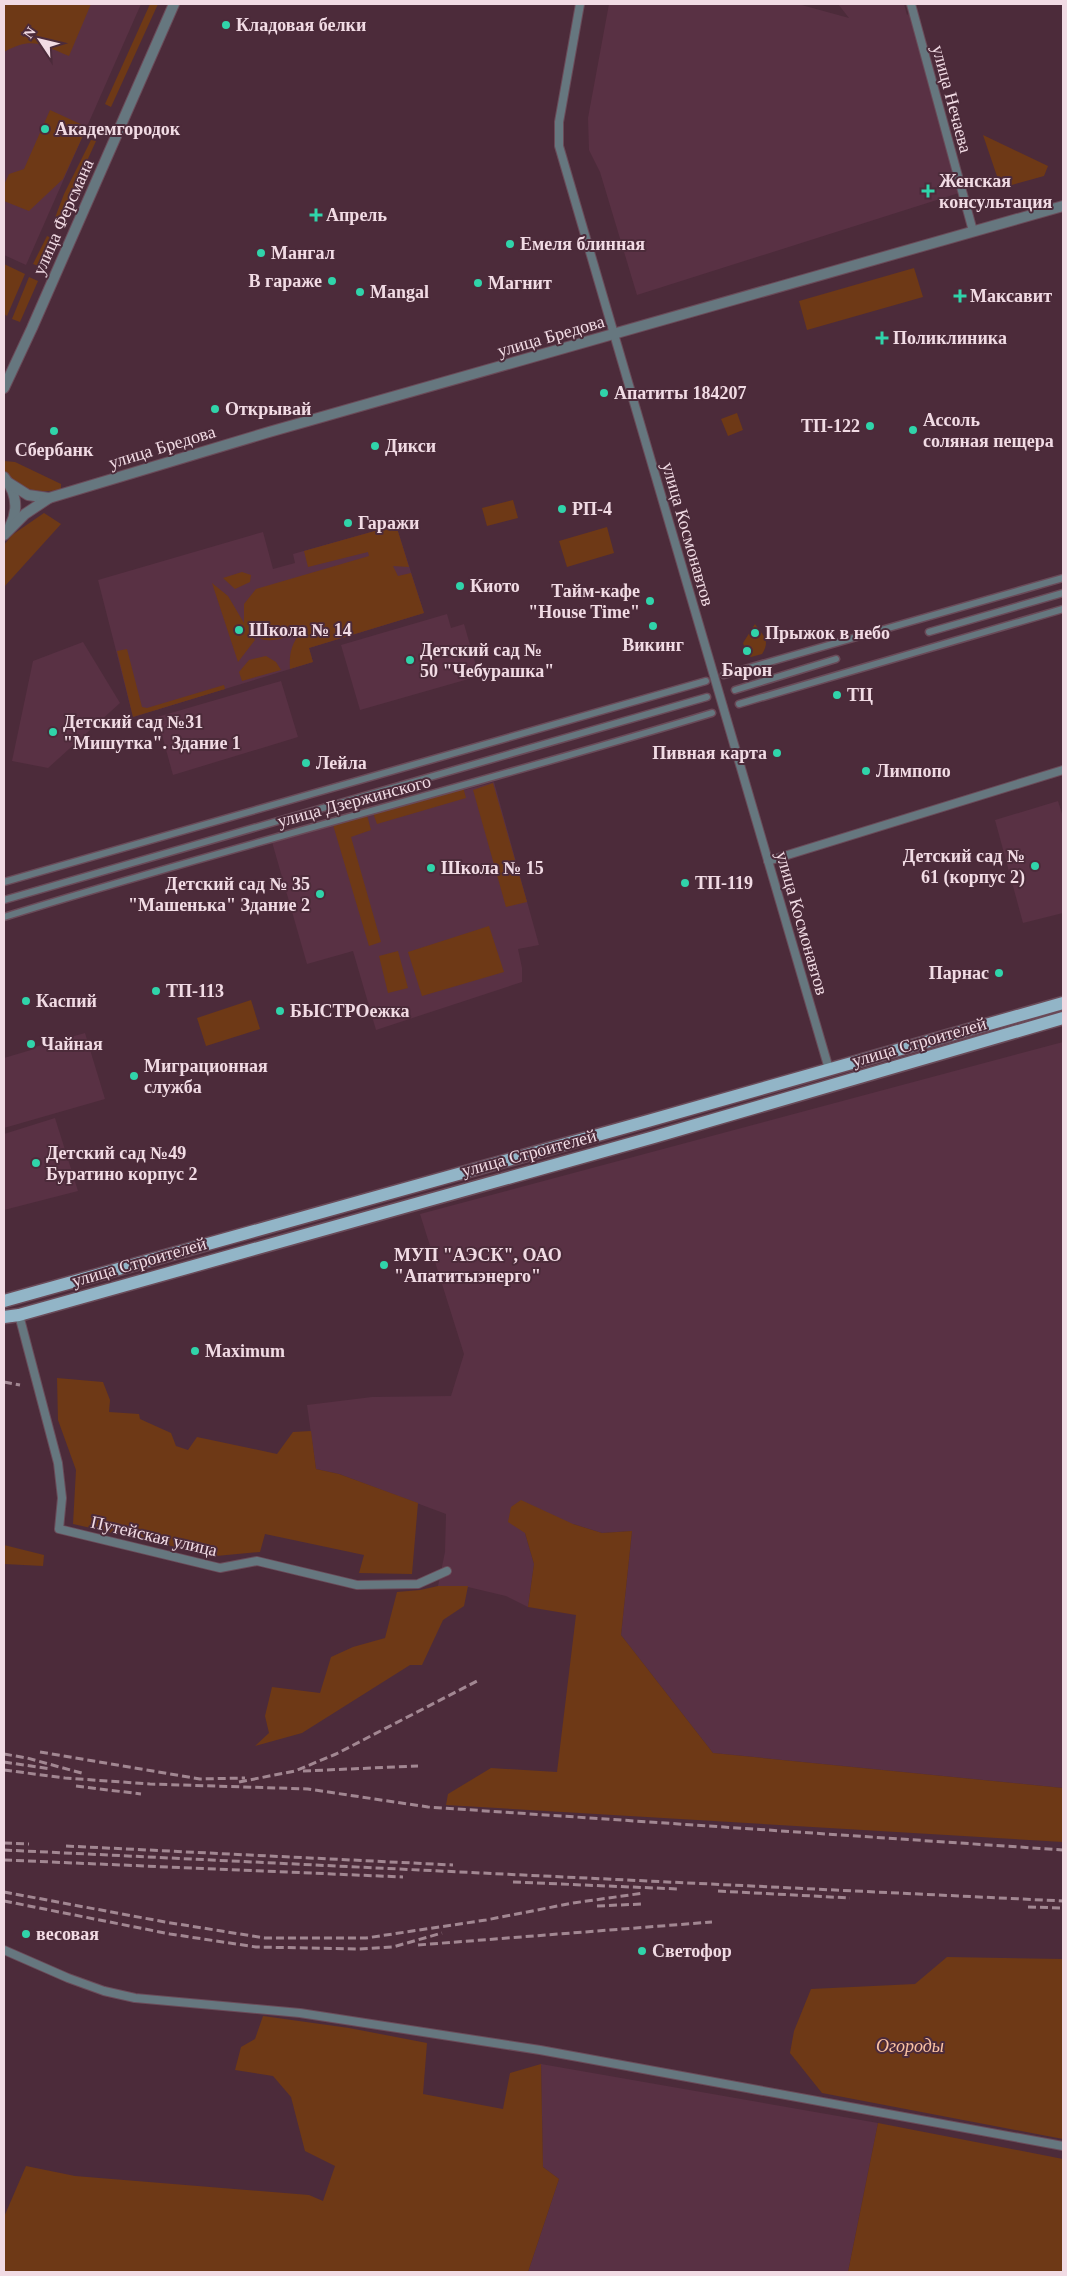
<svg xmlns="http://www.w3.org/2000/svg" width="1067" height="2276" viewBox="0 0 1067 2276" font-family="'Times New Roman',serif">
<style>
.built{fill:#593144}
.green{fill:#6e3916}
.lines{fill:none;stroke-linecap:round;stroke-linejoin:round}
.pedestrian-casing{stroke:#6a4b59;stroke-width:9}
.minor-casing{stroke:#6a4b59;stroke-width:10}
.tertiary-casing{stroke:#6a4b59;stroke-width:12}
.primary-casing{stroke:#6a4b59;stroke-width:15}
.pedestrian{stroke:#66777f;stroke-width:6}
.minor{stroke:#66777f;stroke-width:8}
.tertiary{stroke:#66777f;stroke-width:10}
.primary{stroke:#92b5c7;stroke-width:12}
.rail{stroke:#a28792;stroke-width:3;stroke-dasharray:8 4;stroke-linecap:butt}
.poi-dot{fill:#30d4aa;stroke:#4c2b3a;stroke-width:2}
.labels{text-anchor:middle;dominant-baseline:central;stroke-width:4;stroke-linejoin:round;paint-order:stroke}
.poi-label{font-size:18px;font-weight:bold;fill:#f1dbe4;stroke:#4c2b3a;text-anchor:start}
.street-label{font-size:18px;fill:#f1dbe4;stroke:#4c2b3a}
.park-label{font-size:18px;font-style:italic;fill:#fac2a3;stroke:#4c2b3a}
</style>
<rect width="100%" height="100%" fill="#4c2b3a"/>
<g class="built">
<polygon points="4,4 141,4 26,265 4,255"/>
<polygon points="609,4 798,4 849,18 838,4 904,4 907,15 913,10 962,192 637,295 600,172 589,150 588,118"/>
<polygon points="396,525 424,613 309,648 313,662 133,717 98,580 263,532 273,569 295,563 293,554"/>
<polygon points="447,614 451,628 464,624 479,676 360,710 341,645"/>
<polygon points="83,642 120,703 48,768 12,761 33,661"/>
<polygon points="281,681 298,737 173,775 157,717"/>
<polygon points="494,782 539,945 518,949 522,968 522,982 376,1030 353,951 307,964 272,842"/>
<polygon points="1058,801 1063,817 1063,913 1023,923 995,820"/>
<polygon points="85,1033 105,1099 4,1128 4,1058 31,1050 31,1048"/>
<polygon points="1063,1042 1063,1788 713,1753 621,1635 632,1531 602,1533 573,1524 525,1533 534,1564 528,1607 506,1596 468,1587 438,1586 445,1552 446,1514 339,1474 316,1469 307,1405 372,1397 451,1396 464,1354 420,1214"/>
<polygon points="55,1118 78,1191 4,1210 4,1134"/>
<polygon points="541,2064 878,2123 848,2272 528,2272 559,2179 543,2167"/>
</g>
<g class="green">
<path d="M4,4H91L69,56C41,45 33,36 4,52Z"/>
<polygon points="150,4 158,4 111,107 105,104"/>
<polygon points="50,110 87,127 63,179 29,211 4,201 4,185 9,174 24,169"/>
<polygon points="983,135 1048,166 1044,176 1001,188"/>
<polygon points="91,140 96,141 58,225 53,223 64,194"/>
<polygon points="47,236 54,239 41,267 33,264"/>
<polygon points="4,264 25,274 7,316 4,314"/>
<polygon points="914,268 923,297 807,330 799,301"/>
<polygon points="29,277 38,281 20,322 12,319"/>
<polygon points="737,413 743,430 728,436 721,419"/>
<path d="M4,461L15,462L61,484V490C34,493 22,491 4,470Z"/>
<polygon points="513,500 518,518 487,526 482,508"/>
<polygon points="44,513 61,524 4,587 4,545 12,535"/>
<path d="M396,525L409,567L393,566L398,576L411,573L424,613L309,648L313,662L290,669C289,655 291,645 300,633C281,638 266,647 250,632L255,640L238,662L212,583L228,596L244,623V604L256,589L369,556L368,552L308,567L304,551Z"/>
<polygon points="607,527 614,553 567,567 559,541"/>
<polygon points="242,572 251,575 250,582 235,589 223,578"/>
<path d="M755,624C763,636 771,640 762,654L751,657L747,654L743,643Z"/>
<polygon points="127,649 142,707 147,708 224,685 225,689 133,717 117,651"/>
<polygon points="266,656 276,662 281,670 242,681 239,672 249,660"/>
<polygon points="493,783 527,902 506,907 473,790"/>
<polygon points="463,787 466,798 377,824 373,813"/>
<polygon points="367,815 371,830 351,837 381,942 369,946 333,825"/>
<polygon points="489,926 504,972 422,996 408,952"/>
<polygon points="398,951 408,988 388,993 379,956"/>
<polygon points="251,1000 260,1029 206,1046 197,1018"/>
<polygon points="57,1378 103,1382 110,1400 109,1412 139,1414 140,1419 171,1433 176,1446 188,1450 197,1437 277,1454 293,1432 311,1431 316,1469 339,1474 418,1503 412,1574 359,1573 364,1555 265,1534 260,1552 216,1556 73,1524 76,1470 58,1420"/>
<polygon points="521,1500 573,1524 602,1533 632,1531 621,1635 713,1753 1063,1788 1063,1842 446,1805 448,1794 491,1768 557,1772 576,1615 528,1607 534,1564 525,1533 508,1522 511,1507"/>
<polygon points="4,1545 44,1555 43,1566 4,1564"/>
<polygon points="438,1586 468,1586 464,1606 443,1620 422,1665 410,1665 302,1733 255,1746 269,1733 265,1716 272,1687 320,1693 331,1657 353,1647 385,1638 397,1592 420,1590"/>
<polygon points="947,1957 1063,1959 1063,2139 822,2093 790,2053 794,2031 811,1989 915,1984"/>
<polygon points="263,2016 349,2028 427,2043 423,2094 503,2109 510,2073 541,2064 543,2167 559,2179 528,2272 4,2272 4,2217 26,2166 75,2176 309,2195 323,2201 335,2166 305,2151 291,2097 273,2076 235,2070 241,2047 255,2039"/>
<polygon points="878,2123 1063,2159 1063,2272 848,2272"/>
</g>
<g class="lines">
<g class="pedestrian-casing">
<g id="pedestrian">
<polyline points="929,632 1063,593"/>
<polyline points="724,675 1063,578"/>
<polyline points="735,690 836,659"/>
<polyline points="739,704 1063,609"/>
<polyline points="4,882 706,681"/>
<polyline points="4,900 707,697"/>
<path d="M4,917C238,844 477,785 712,713"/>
</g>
</g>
<g class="minor-casing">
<g id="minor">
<polyline points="580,4 559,122 559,146 829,1069"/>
<polyline points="911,4 973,231"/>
<polyline points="768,861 1063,770"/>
<polyline points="19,1315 58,1463 62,1498 59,1529 220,1568 257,1561 357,1585 418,1584 447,1571"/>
<polyline points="4,1950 68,1978 104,1991 135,1998 300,2013 540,2050 1063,2146"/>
</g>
</g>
<g class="tertiary-casing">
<g id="tertiary">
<polyline points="4,388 32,328 174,4"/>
<path d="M4,477C16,492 19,509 10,526"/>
<polyline points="9,483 28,495 49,498"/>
<polyline points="4,535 25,514 49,498 269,432 1063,206"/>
</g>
</g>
<g class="primary-casing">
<g id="primary">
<polyline points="4,1301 648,1121 1063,1003"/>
<polyline points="4,1317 19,1315 654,1137 1063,1018"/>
</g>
</g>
<use href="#pedestrian" class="pedestrian"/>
<use href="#minor" class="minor"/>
<use href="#tertiary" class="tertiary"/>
<use href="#primary" class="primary"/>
<g class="rail">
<polyline points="4,1382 20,1385"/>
<polyline points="40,1752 200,1779 245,1778"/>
<polyline points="4,1754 27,1758 85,1774"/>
<polyline points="4,1762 51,1769"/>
<polyline points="4,1770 65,1778 150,1784 308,1789 428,1807 1063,1850"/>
<polyline points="303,1771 418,1766"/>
<polyline points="239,1782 295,1771 336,1754 479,1680"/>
<polyline points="76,1786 141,1794"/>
<polyline points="4,1843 29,1844"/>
<polyline points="66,1846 453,1865"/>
<polyline points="4,1850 1063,1901"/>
<polyline points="4,1860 403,1877"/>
<polyline points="513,1882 678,1889"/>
<polyline points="718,1891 850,1898"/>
<polyline points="4,1892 165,1922 265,1938 366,1938 486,1920 573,1903 644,1893"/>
<polyline points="4,1901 170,1934 256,1947 359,1949 393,1947 442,1933"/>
<polyline points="597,1906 642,1904"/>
<polyline points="1028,1907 1063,1908"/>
<polyline points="418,1945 712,1922"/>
</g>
</g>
<g class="poi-dot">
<circle cx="226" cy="25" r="5"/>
<circle cx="45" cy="129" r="5"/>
<path d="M925.5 183.5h5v5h5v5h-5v5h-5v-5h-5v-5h5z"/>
<path d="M313.5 207.5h5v5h5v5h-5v5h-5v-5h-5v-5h5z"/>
<circle cx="510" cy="244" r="5"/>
<circle cx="261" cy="253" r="5"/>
<circle cx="332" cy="281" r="5"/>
<circle cx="478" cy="283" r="5"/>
<circle cx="360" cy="292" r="5"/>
<path d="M957.5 288.5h5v5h5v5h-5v5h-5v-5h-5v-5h5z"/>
<path d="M879.5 330.5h5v5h5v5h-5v5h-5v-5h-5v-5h5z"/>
<circle cx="604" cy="393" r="5"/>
<circle cx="215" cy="409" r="5"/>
<circle cx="870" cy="426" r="5"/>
<circle cx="913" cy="430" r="5"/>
<circle cx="54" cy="431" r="5"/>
<circle cx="375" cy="446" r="5"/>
<circle cx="562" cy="509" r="5"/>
<circle cx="348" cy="523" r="5"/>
<circle cx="460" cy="586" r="5"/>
<circle cx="650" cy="601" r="5"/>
<circle cx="653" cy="626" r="5"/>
<circle cx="239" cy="630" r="5"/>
<circle cx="755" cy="633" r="5"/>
<circle cx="747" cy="651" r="5"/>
<circle cx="410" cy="660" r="5"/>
<circle cx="837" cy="695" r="5"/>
<circle cx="53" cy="732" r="5"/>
<circle cx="777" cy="753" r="5"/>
<circle cx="306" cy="763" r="5"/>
<circle cx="866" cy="771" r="5"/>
<circle cx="1035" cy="866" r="5"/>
<circle cx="431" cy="868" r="5"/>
<circle cx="685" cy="883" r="5"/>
<circle cx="320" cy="894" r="5"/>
<circle cx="999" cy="973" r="5"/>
<circle cx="156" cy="991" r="5"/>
<circle cx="26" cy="1001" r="5"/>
<circle cx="280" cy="1011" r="5"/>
<circle cx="31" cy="1044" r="5"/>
<circle cx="134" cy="1076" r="5"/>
<circle cx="36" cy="1163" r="5"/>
<circle cx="384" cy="1265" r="5"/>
<circle cx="195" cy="1351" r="5"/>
<circle cx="26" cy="1934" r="5"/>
<circle cx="642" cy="1951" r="5"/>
</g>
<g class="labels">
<g class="poi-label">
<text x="236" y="25">Кладовая белки</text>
<text x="55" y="129">Академгородок</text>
<text x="939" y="181">Женская<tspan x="939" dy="21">консультация</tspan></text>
<text x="326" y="215">Апрель</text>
<text x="520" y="244">Емеля блинная</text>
<text x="271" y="253">Мангал</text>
<text x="322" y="281" text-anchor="end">В гараже</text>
<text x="488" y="283">Магнит</text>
<text x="370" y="292">Mangal</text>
<text x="970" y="296">Максавит</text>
<text x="893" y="338">Поликлиника</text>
<text x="614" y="393">Апатиты 184207</text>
<text x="225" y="409">Открывай</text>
<text x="923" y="420">Ассоль<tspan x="923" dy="21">соляная пещера</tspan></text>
<text x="860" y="426" text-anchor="end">ТП-122</text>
<text x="385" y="446">Дикси</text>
<text x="54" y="450" text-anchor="middle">Сбербанк</text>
<text x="572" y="509">РП-4</text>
<text x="358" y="523">Гаражи</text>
<text x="470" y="586">Киото</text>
<text x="640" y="591" text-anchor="end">Тайм-кафе<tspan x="640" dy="21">"House Time"</tspan></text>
<text x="249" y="630">Школа № 14</text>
<text x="765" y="633">Прыжок в небо</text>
<text x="653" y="645" text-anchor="middle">Викинг</text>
<text x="420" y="650">Детский сад №<tspan x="420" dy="21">50 "Чебурашка"</tspan></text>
<text x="747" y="670" text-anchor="middle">Барон</text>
<text x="847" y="695">ТЦ</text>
<text x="63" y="722">Детский сад №31<tspan x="63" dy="21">"Мишутка". Здание 1</tspan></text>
<text x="767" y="753" text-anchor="end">Пивная карта</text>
<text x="316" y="763">Лейла</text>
<text x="876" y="771">Лимпопо</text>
<text x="1025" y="856" text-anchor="end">Детский сад №<tspan x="1025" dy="21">61 (корпус 2)</tspan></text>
<text x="441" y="868">Школа № 15</text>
<text x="695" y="883">ТП-119</text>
<text x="310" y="884" text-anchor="end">Детский сад № 35<tspan x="310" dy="21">"Машенька" Здание 2</tspan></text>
<text x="989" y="973" text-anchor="end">Парнас</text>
<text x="166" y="991">ТП-113</text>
<text x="36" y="1001">Каспий</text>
<text x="290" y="1011">БЫСТРОежка</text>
<text x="41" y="1044">Чайная</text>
<text x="144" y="1066">Миграционная<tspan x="144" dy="21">служба</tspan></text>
<text x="46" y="1153">Детский сад №49<tspan x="46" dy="21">Буратино корпус 2</tspan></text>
<text x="394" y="1255">МУП "АЭСК", ОАО<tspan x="394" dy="21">"Апатитыэнерго"</tspan></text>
<text x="205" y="1351">Maximum</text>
<text x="36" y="1934">весовая</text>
<text x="652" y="1951">Светофор</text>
</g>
<g class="street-label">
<text transform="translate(952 99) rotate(75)">улица Нечаева</text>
<text transform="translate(63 217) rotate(-66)">улица Ферсмана</text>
<text transform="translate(551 336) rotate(-16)">улица Бредова</text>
<text transform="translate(162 447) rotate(-17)">улица Бредова</text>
<text transform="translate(688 534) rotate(74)">улица Космонавтов</text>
<text transform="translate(354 801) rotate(-15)">улица Дзержинского</text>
<text transform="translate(802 923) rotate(74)">улица Космонавтов</text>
<text transform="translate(919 1042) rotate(-16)">улица Строителей</text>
<text transform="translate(529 1153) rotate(-15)">улица Строителей</text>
<text transform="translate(139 1262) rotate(-16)">улица Строителей</text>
<text transform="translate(154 1536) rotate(13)">Путейская улица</text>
</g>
<g class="park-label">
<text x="910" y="2046">Огороды</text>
</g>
</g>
<rect width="1067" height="2276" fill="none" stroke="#f1dbe4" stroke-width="10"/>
<g transform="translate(40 40) rotate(305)" stroke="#4c2b3a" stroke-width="4" paint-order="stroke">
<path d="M0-4L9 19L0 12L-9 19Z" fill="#f1dbe4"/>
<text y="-8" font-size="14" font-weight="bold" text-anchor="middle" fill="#f1dbe4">N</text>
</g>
</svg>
